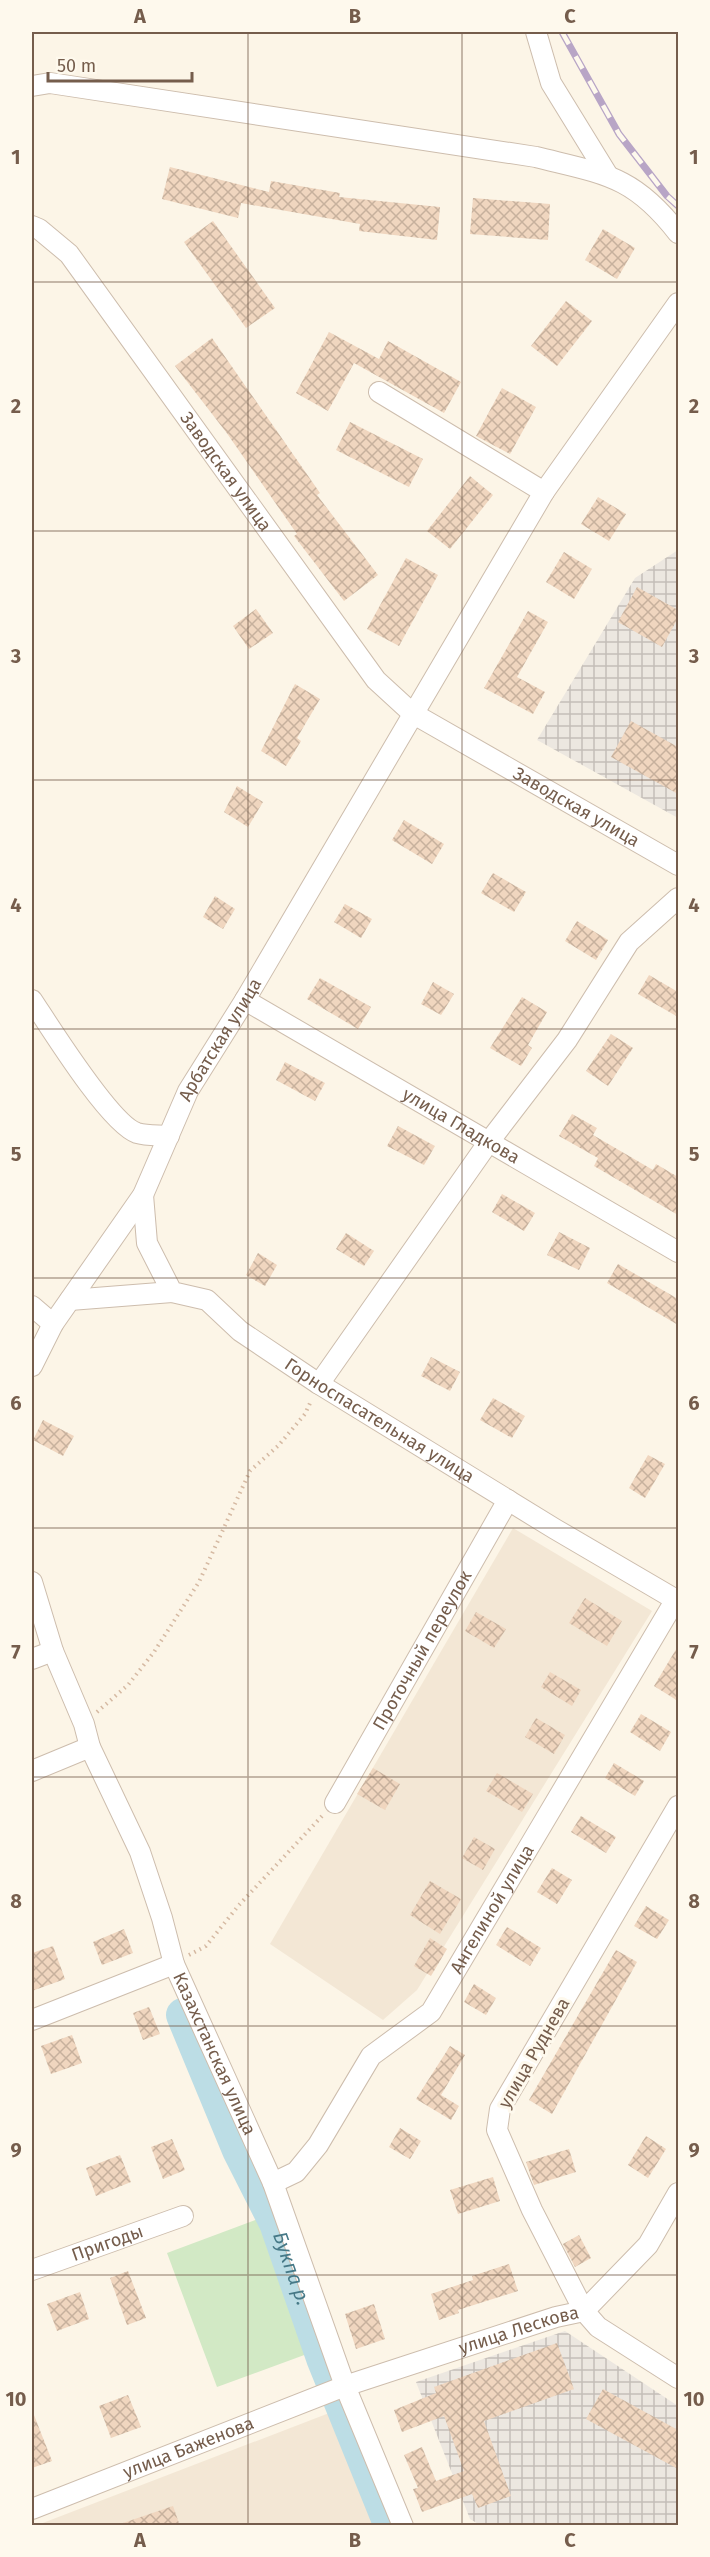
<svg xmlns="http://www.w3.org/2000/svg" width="710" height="2557" viewBox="0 0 710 2557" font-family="'Fira Sans',sans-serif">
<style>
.residential{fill:#f3e7d5}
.industrial{fill:url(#industrial-grid)}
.green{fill:#d2e9c5}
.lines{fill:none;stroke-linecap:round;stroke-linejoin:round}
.river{stroke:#bcdde5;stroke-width:34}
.building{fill:url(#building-cross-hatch)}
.minor-casing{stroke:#cdbdad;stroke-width:22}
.path{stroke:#d5b9a2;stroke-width:4;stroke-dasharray:1.5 4.5;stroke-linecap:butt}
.minor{stroke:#fff;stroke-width:20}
.rail-casing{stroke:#b8a5c6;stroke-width:7}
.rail{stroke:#fef9ed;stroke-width:4.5;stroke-dasharray:14;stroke-linecap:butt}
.grid{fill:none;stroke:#755d4c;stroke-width:1.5;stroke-opacity:0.55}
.labels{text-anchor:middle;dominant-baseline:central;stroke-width:6;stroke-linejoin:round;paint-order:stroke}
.street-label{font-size:18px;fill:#755d4c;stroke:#fef9ed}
.water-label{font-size:20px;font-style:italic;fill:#467987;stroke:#fef9ed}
.neatline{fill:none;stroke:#755d4c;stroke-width:2}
.grid-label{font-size:20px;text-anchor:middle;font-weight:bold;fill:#755d4c}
</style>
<defs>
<pattern id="industrial-grid" width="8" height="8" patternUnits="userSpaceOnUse" patternTransform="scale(1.5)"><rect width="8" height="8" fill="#ece7e0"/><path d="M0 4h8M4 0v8" fill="none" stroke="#c4beb8"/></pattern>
<pattern id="building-cross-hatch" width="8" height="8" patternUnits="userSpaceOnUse" patternTransform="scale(1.5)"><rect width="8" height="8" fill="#f0d6bf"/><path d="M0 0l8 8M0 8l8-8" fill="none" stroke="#c7b19d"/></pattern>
</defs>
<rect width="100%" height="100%" fill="#fcf5e7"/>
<g class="residential">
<polygon points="513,1528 652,1611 417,1990 383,2020 270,1944"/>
<polygon points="337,2410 383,2525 35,2526"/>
</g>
<g class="industrial">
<polygon points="678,550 678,818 537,740 635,578"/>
<polygon points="565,2331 678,2406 678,2525 480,2525 470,2519 416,2382"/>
</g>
<polygon class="green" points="258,2219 307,2354 217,2387 167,2253"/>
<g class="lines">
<path class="river" id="s1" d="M183,2015L239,2150L276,2223L323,2358L391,2526"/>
</g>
<g class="building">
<polygon points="170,167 269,192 271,181 340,193 339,197 440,207 437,240 359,231 360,224 241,203 238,218 162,199"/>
<polygon points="473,198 550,204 548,240 470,234"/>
<polygon points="213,221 275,308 246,328 184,242"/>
<polygon points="603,229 635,248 617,279 585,260"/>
<polygon points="566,301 592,321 557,366 531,346"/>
<polygon points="329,332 379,359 388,341 461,382 444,413 354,363 328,411 296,393"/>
<polygon points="212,338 320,493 317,495 378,575 344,601 294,536 297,534 226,432 175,366"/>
<polygon points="502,388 536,407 510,454 476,436"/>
<polygon points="350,422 423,459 409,487 336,450"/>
<polygon points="470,476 493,495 450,549 427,531"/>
<polygon points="598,497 626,514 609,541 581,524"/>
<polygon points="564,552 592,569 574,599 546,582"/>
<polygon points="406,558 438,575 399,646 367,629"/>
<polygon points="637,587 678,610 678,618 662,647 618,622"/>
<polygon points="256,609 273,633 249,649 233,626"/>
<polygon points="528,611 548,622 517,677 545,692 533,714 484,688"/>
<polygon points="295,684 320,699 297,738 301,741 286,766 261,751"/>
<polygon points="631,721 678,747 678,794 611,757"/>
<polygon points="237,786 263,802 248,827 224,812"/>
<polygon points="404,820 444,844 432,864 392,840"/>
<polygon points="493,873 526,892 514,912 481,893"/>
<polygon points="215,896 235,909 223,929 203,917"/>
<polygon points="345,904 372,919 361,938 334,922"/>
<polygon points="577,921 608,940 596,960 565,941"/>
<polygon points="649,975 678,992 678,1017 638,994"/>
<polygon points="320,978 371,1007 358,1029 307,999"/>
<polygon points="433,982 454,994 441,1015 421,1004"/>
<polygon points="522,997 547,1012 528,1045 532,1048 521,1066 490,1048"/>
<polygon points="611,1034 633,1048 608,1086 586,1071"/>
<polygon points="285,1062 325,1083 315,1101 276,1080"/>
<polygon points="572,1114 597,1128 593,1135 653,1170 656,1164 678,1177 678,1215 594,1166 598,1158 559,1136"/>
<polygon points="398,1126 435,1146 424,1165 387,1146"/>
<polygon points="502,1194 535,1213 524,1231 492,1212"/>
<polygon points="559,1232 590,1248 579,1270 547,1255"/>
<polygon points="346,1233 374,1251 364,1266 336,1249"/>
<polygon points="258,1253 277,1265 265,1286 246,1275"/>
<polygon points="618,1264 678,1299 678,1325 607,1283"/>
<polygon points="431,1357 460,1372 450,1391 421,1376"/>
<polygon points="493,1398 525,1416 512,1438 480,1420"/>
<polygon points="43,1420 74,1436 63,1456 33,1440"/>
<polygon points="648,1455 665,1464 645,1498 629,1488"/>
<polygon points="585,1598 622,1621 607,1646 569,1623"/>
<polygon points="476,1612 506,1629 494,1648 465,1631"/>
<polygon points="678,1646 678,1701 654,1686"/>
<polygon points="550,1672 581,1690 572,1706 541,1687"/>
<polygon points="641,1714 671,1732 660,1751 630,1732"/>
<polygon points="536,1718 565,1735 554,1754 525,1737"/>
<polygon points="614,1763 644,1781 635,1796 605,1778"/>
<polygon points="373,1768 400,1784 385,1810 357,1794"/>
<polygon points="497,1773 533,1794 522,1812 486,1791"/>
<polygon points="581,1816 616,1837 606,1853 571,1832"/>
<polygon points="474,1837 495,1849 483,1870 462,1858"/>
<polygon points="552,1868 572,1880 557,1904 537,1892"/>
<polygon points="430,1881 461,1899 440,1934 410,1915"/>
<polygon points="646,1906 669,1920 657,1939 634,1926"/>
<polygon points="507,1927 541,1948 530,1966 496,1945"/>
<polygon points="124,1929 133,1953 102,1965 93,1942"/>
<polygon points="430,1938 447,1949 431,1976 414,1966"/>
<polygon points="53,1946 65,1979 32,1991 32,1953"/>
<polygon points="616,1950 637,1962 552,2114 529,2100"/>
<polygon points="474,1984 496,1998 486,2015 464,2002"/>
<polygon points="149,2007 160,2034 143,2040 133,2013"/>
<polygon points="72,2035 82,2063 51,2074 41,2046"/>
<polygon points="450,2046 465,2055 441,2095 459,2106 451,2120 416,2099"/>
<polygon points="400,2128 421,2141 410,2159 389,2147"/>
<polygon points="646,2136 666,2149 648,2178 628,2165"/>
<polygon points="172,2139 185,2170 163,2179 151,2147"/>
<polygon points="569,2149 576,2172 534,2185 526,2162"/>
<polygon points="120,2155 131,2182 96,2196 86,2168"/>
<polygon points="493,2177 500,2201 458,2214 450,2190"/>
<polygon points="579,2235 591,2258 575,2267 563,2244"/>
<polygon points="509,2264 518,2291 458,2310 459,2313 439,2320 431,2294 473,2280 472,2276"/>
<polygon points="128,2271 146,2318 127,2325 110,2278"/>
<polygon points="80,2292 89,2319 57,2331 47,2304"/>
<polygon points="374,2304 385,2339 356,2349 345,2314"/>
<polygon points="557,2343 574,2389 484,2421 511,2496 478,2508 472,2494 422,2512 413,2489 418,2488 404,2455 422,2447 436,2481 464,2471 444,2416 402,2432 394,2410 436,2393 434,2387"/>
<polygon points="603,2389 678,2430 678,2469 586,2419"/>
<polygon points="128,2395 141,2427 111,2438 99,2406"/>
<polygon points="32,2410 52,2461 32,2468"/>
<polygon points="173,2506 180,2526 124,2526 123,2523"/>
</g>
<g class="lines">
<g class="minor-casing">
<g id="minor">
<polyline points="536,32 551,83 607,174"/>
<path d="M32,86L50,83L536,157C604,174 633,175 678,233"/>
<path id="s2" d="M32,226L39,229L69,254L376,680L412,713L678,865"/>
<polyline points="379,392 544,492"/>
<path d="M32,1000C50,1027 110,1124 137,1133C147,1136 159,1135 169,1136"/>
<path id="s3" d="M245,1000L678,1252"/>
<path id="s4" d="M143,1195L147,1243L172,1292L207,1300L240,1331L319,1384L555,1529L678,1601"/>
<polyline points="70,1300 172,1292"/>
<polyline points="32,1306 53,1324"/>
<path id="s5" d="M32,1366L53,1324L143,1195L188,1091L245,1000L544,492L678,303"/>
<polyline points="319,1384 488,1143 567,1040 629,942 678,898"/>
<path id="s6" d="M32,1582L53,1651L84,1724L90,1747L140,1852L162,1918L174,1964L273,2183L345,2386L403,2526"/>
<polyline points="32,1659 53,1651"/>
<polyline points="32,1771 90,1747"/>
<path id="s7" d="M335,1803L508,1500"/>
<polyline points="678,1806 500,2109 497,2130 532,2210 584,2311 598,2327 678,2378"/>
<polyline points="32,2020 174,1964"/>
<path id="s8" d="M273,2183L296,2172L318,2145L371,2056L431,2012L676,1599"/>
<path id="s9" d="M32,2270L183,2216"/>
<path id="s10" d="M32,2509L345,2386L556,2317L584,2311L648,2245L678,2193"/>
</g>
</g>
<g class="path">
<polyline points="97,1712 128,1685 154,1652 199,1582 250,1471 278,1446 305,1414 311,1401"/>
<polyline points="189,1955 206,1946 239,1905 322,1816"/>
</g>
<use href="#minor" class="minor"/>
<g class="rail-casing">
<polyline id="rail" points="562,32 619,134 667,196 678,206"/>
</g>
<use href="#rail" class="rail"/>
</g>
<path class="grid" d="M248,32V2526M462,32V2526M32,282H678M32,531H678M32,780H678M32,1029H678M32,1278H678M32,1528H678M32,1777H678M32,2026H678M32,2275H678"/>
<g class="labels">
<g class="street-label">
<text stroke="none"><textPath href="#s2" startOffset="315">Заводская улица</textPath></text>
<text stroke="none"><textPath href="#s2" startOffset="810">Заводская улица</textPath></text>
<text stroke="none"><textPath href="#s5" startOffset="378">Арбатская улица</textPath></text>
<text stroke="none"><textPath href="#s3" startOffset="250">улица Гладкова</textPath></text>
<text stroke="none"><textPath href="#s4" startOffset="350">Горноспасательная улица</textPath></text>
<text stroke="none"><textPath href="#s7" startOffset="176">Проточный переулок</textPath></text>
<text stroke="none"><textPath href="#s8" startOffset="358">Ангелиной улица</textPath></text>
<text transform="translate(534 2053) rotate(-60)">улица Руднева</text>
<text stroke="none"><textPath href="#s6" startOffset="507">Казахстанская улица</textPath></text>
<text stroke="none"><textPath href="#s9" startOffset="80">Пригоды</textPath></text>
<text stroke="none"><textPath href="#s10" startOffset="519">улица Лескова</textPath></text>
<text stroke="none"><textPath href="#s10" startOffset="168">улица Баженова</textPath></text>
</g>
<g class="water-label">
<text stroke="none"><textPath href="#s1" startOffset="276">Букпа р.</textPath></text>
</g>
</g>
<rect width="710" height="2557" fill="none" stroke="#fef9ed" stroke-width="66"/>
<path d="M48 72v9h144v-9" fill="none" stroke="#755d4c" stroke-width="3"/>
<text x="57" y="72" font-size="18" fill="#755d4c" stroke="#fef9ed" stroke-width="4.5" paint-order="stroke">50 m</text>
<rect x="33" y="33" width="644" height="2491" class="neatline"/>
<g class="grid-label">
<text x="140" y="23">A</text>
<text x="355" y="23">B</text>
<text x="570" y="23">C</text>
<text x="16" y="164">1</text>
<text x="694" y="164">1</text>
<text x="16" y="413">2</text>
<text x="694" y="413">2</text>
<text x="16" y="663">3</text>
<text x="694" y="663">3</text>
<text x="16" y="912">4</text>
<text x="694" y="912">4</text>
<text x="16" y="1161">5</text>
<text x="694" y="1161">5</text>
<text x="16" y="1410">6</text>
<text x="694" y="1410">6</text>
<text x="16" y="1659">7</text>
<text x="694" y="1659">7</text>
<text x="16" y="1908">8</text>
<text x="694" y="1908">8</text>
<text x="16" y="2157">9</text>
<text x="694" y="2157">9</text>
<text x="16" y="2406">10</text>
<text x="694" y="2406">10</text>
<text x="140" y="2547">A</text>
<text x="355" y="2547">B</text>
<text x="570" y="2547">C</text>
</g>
</svg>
